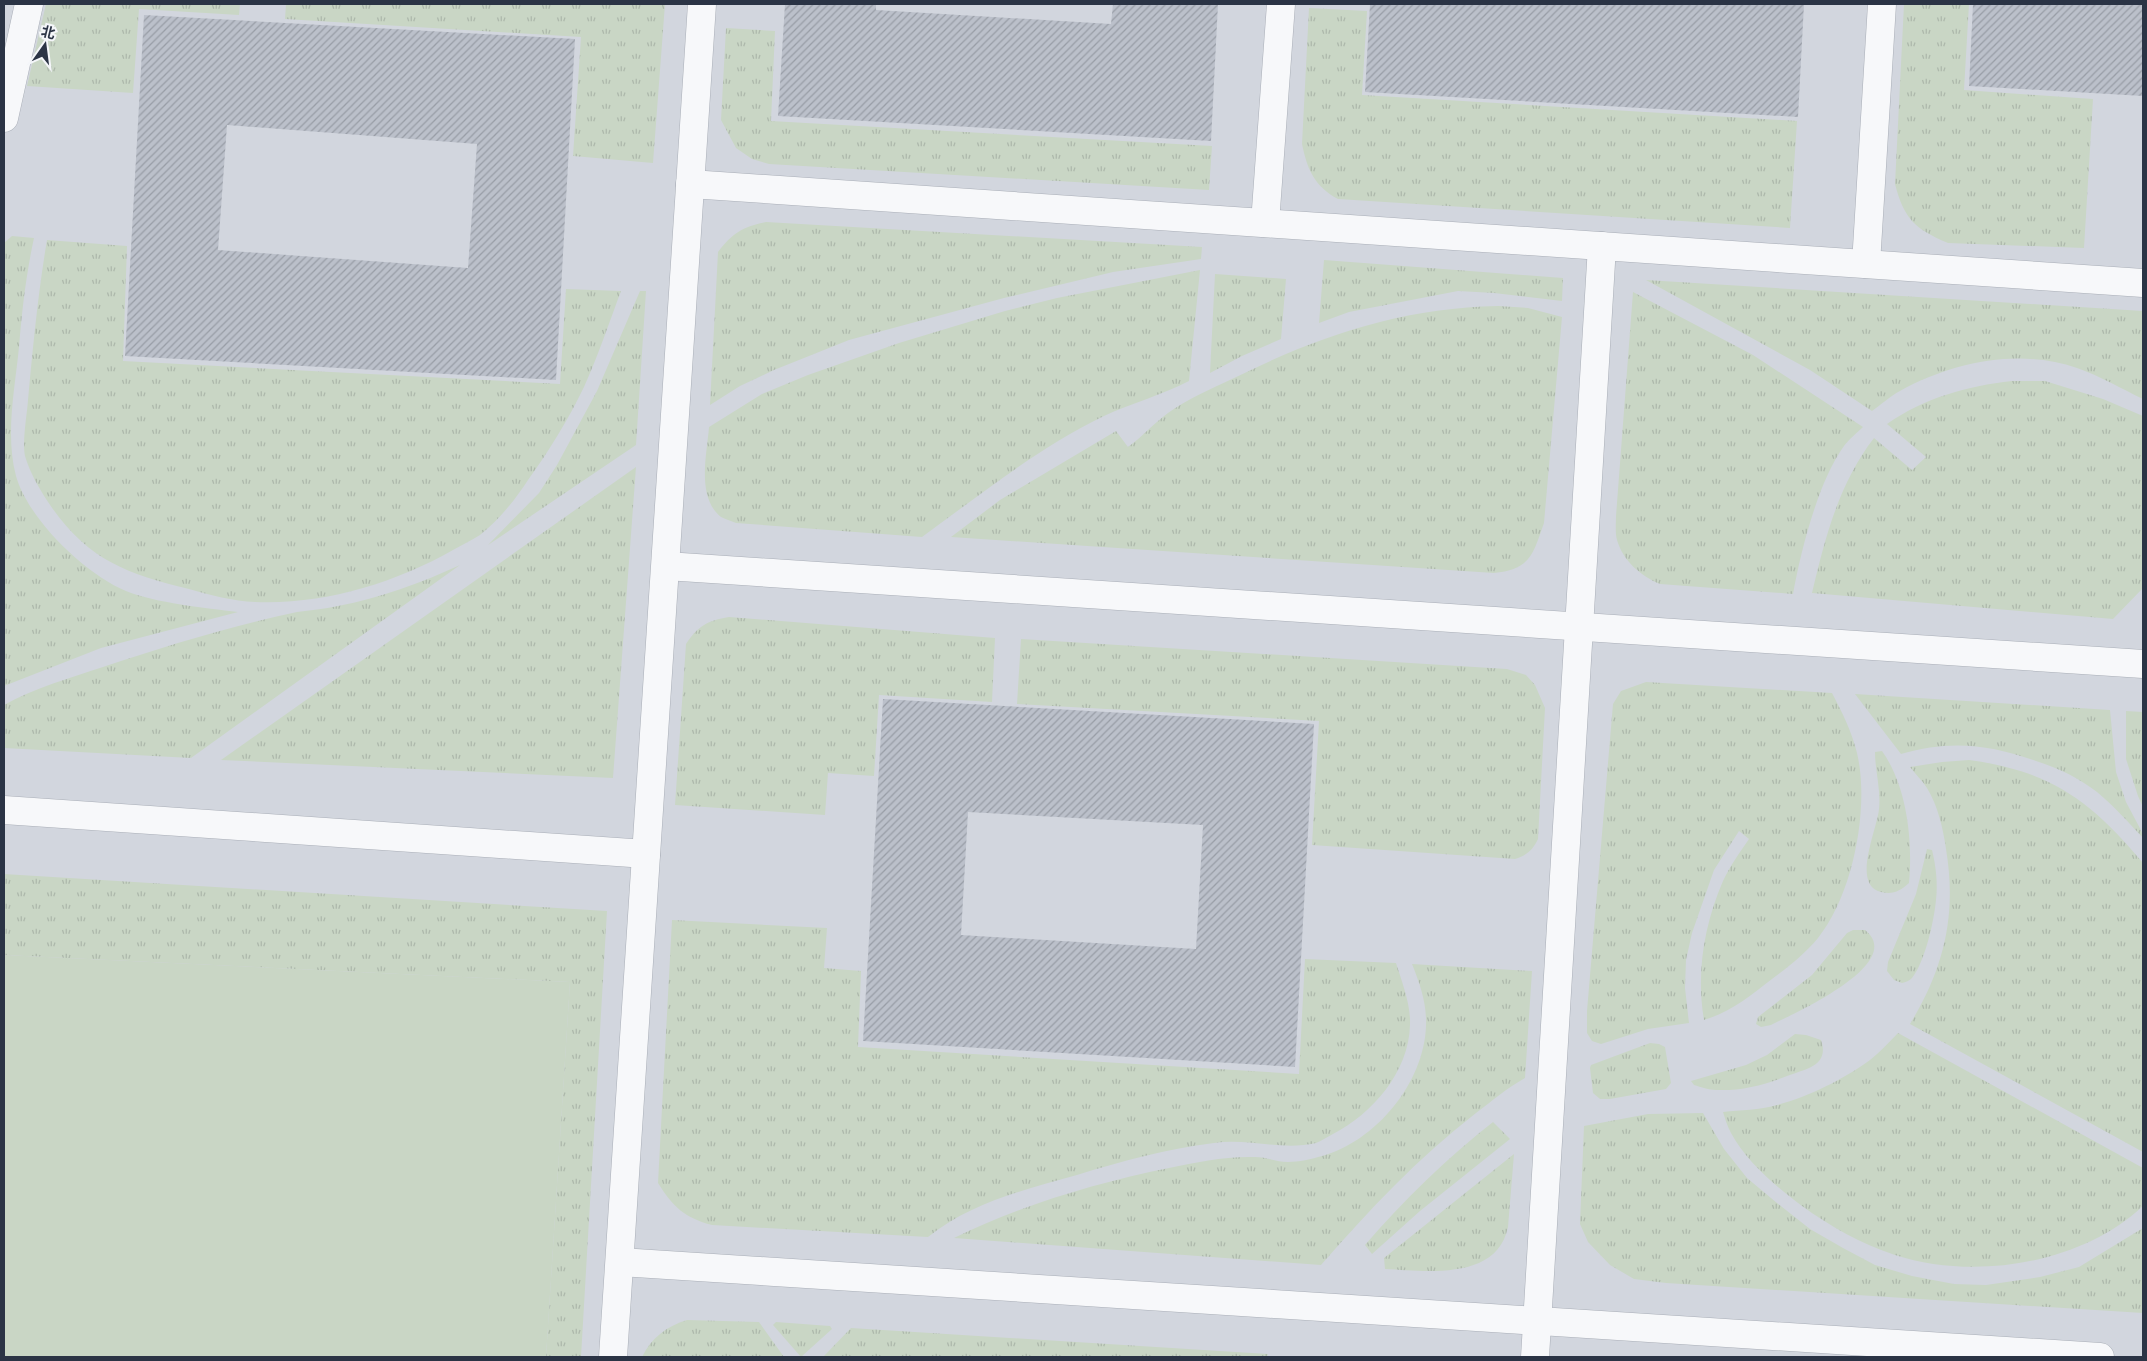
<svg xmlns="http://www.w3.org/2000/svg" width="2147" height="1361" viewBox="0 0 2147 1361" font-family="Roboto,'Noto Sans SC',sans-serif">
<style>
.built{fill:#d2d6de}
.grass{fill:url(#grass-tufts)}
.park{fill:#c9d6c5}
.building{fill:url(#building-hatch);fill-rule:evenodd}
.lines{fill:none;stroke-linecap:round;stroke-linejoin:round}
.minor-casing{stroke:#a9aeb7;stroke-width:29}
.minor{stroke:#f7f8fa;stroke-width:28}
</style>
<defs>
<pattern id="grass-tufts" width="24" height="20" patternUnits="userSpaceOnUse" patternTransform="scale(1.25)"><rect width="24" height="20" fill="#c9d6c5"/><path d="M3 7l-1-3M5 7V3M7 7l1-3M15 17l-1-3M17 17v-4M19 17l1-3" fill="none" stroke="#adb8ab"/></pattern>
<pattern id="building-hatch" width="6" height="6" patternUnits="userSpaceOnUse" patternTransform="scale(1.25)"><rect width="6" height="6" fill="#bbc0ca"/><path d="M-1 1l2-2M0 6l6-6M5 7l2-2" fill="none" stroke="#989da6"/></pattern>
</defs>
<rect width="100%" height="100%" fill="#e4e7ec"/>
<rect class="built" x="4" y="4" width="2139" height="1353"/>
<g class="grass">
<polygon points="46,4 240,4 239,15 139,9 133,93 27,86"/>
<polygon points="286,4 665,4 653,163 573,156 581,37 285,19"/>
<path d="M1904,4H1969L1964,90L2093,99L2084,248L1948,243C1915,229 1904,219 1895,184Z"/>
<path d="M1309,8L1367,11L1362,95L1797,121L1790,228L1338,199C1315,187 1307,169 1302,144Z"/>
<polygon points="726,28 775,31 771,121 1212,146 1209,190 769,164 752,159 736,148 721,120"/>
<path d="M766,222L1202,247L1201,259L1113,272L1004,298L849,340L774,370L740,386L710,405L718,252C732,233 744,226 766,222Z"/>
<path d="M12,236L34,238C26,275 22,310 19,347C15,389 5,434 16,476C28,519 85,574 126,591C156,603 205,608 238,612L101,648L4,686V243Z"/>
<path d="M47,240L127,246L123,361L560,384L566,289L621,291C609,323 598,356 584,387C568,420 549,451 528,480C515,500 499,520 480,535C472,540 462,545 453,550C395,583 323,605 255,602C233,601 210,595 189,589C126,574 86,559 48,502C39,488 30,473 25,456C22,442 27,415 28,400C33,346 38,293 47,240Z"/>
<polygon points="1324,260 1563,278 1562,301 1494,293 1458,291 1349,312 1319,323"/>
<path d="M1200,270L1189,381C1162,395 1132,403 1104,416C1038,448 980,495 922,537L736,523C731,521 725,519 721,517C696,497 707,454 709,427L762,394L808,375L899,343L1005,311L1057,298Z"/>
<polygon points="1215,274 1286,279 1281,339 1242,356 1210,373"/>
<path d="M1646,280L2143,311V399C2122,389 2100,376 2077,368C2019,348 1953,362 1900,391C1890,396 1881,405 1872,411L1810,370Z"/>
<polygon points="640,291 646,291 636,445 488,545 539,493 557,465 597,391"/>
<path d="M1633,292L1753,355L1863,427C1857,433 1849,439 1844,446C1818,482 1801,550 1793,594L1660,584C1641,576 1623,561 1617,540C1615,533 1616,523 1616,516Z"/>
<path d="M1498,306L1528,308L1562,317L1544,523C1533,554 1531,569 1494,573L951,537L1000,500L1116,431L1128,447C1142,437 1154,423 1168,413C1187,399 1211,389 1232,379C1319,336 1400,308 1498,306Z"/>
<path d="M2012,381H2045L2103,399L2143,416V588L2113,619L1812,593C1825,538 1839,483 1874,438L1912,470L1926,457L1887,424C1924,398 1967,386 2012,381Z"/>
<polygon points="636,467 613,778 221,760"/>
<path d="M460,565L191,758L4,748V705C34,688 70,678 103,667C166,646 231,626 297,612C310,610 324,609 338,606C380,598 421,583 460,565Z"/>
<path d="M729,617L995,638L992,702L879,695L874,776L828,773L825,815L675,805L686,644C699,625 707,621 729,617Z"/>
<path d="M1021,639L1507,669L1526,675L1535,685L1545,708L1538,839C1533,850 1527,855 1515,859L1312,845L1319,721L1017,704Z"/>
<path d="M1646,682L1832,693C1842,712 1852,732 1857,753C1870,807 1853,895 1818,938C1805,954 1788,967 1772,979C1750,996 1731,1012 1704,1020C1696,973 1704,925 1723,881C1730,866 1740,852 1749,839L1739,831L1714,870L1692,933L1686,960L1685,988L1689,1023L1648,1029L1601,1044L1592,1041L1587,1033V1011L1613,704L1621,691Z"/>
<path d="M1855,694L2110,710L2116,772L2126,802L2143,834V838C2129,823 2114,806 2097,792C2079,778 2058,768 2036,761C1988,744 1950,740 1901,754Z"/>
<polygon points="2126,711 2143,712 2143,807 2138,796 2126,759"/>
<path d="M1882,751C1907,786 1913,841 1909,883C1900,891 1893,895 1881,892C1851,885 1877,830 1879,809C1881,789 1875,771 1875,752Z"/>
<path d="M1969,760C2051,771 2091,801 2143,863V1152L1910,1024C1944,968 1957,915 1946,849C1943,828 1938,806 1927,788C1922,780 1915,774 1910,767L1942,762Z"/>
<path d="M1927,849L1932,850C1936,866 1938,884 1936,900C1934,921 1925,962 1912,978C1909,981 1906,982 1902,983L1894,980L1887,971L1888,962L1916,894Z"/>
<polygon points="4,874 607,911 581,1357 546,1357 570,982 4,955"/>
<path d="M672,920L827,928L824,968L861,971L858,1047L1299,1074L1305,959L1396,963C1402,982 1411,1005 1410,1025C1409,1072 1372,1114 1333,1134C1327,1137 1321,1141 1316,1143C1282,1151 1248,1138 1214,1143C1167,1149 1122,1161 1077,1175C1024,1190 972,1202 928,1237L712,1225C685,1218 673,1207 658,1183Z"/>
<path d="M1853,930H1865C1907,963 1795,1013 1771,1025L1761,1027L1756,1024L1758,1017L1812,975L1847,933Z"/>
<path d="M1412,964L1532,971L1525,1078C1507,1088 1492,1101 1476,1113C1418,1158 1369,1210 1321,1265L954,1238C1022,1205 1095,1183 1169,1168C1197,1162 1226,1156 1255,1157C1266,1157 1277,1162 1288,1162C1298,1162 1312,1159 1322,1156C1376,1141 1424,1083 1426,1026C1427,1004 1420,984 1412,964Z"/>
<path d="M1898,1033L2143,1168V1206C2081,1264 1975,1281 1895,1255C1861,1244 1830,1226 1802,1206C1776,1187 1746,1161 1731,1133C1727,1126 1725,1118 1723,1112C1741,1110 1759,1110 1777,1105C1808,1097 1844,1079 1870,1060C1880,1052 1889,1042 1898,1033Z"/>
<path d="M1795,1034L1806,1035L1821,1040C1830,1066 1805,1069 1787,1076C1764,1085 1741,1091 1716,1090C1709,1090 1701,1087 1694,1085L1691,1081L1746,1065L1767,1055Z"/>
<polygon points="1650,1043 1659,1044 1665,1047 1671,1083 1666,1089 1610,1099 1600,1099 1593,1093 1590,1068 1591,1065"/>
<polygon points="1703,1113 1724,1149 1747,1178 1777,1203 1810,1229 1843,1248 1875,1265 1912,1276 1954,1284 1986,1285 2040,1277 2079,1267 2143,1228 2143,1313 1666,1283 1634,1279 1610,1265 1588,1242 1580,1224 1584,1126 1648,1114"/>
<path d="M1493,1122L1510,1139L1420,1211L1372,1254L1365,1245C1404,1200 1446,1159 1493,1122Z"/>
<path d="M1514,1154L1508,1227C1497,1281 1426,1271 1385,1269L1384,1258Z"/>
<path d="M687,1320L759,1322L784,1357H642C651,1338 667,1326 687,1320Z"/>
<polygon points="776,1322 830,1326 832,1329 801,1357 773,1325"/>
<polygon points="851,1328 1268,1354 1267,1357 823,1357"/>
</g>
<polygon class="park" points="4,955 570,982 546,1357 4,1357"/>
<g class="building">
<polygon points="785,4 876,4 876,10 1111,24 1113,4 1218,4 1211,141 778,116"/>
<polygon points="1370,4 1804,4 1798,117 1365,92"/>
<polygon points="1973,4 2143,4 2143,96 1969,86"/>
<path d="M144,15L575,39L556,380L125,356ZM227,125L477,144L468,268L218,250Z"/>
<path d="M883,699L1314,724L1295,1067L863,1041ZM968,812L1203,825L1196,949L961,935Z"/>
</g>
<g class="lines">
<g class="minor-casing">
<g id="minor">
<polyline points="4,118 29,4"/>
<polyline points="690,184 2143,283"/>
<polyline points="1265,223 1281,4"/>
<polyline points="1866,264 1882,4"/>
<polyline points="666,566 2143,664"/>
<polyline points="4,810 646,854"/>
<polyline points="620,1262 2100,1357"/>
<polyline points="613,1357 702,4"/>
<polyline points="1535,1357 1602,246"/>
</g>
</g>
<use href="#minor" class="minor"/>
</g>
<rect width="2147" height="1361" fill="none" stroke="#2b3445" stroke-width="10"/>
<g transform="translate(45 45) rotate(14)" stroke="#f4f6f9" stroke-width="4" paint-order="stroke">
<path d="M0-4L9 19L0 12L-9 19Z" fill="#2b3445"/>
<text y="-8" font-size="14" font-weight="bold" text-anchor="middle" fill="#2b3445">北</text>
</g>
</svg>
